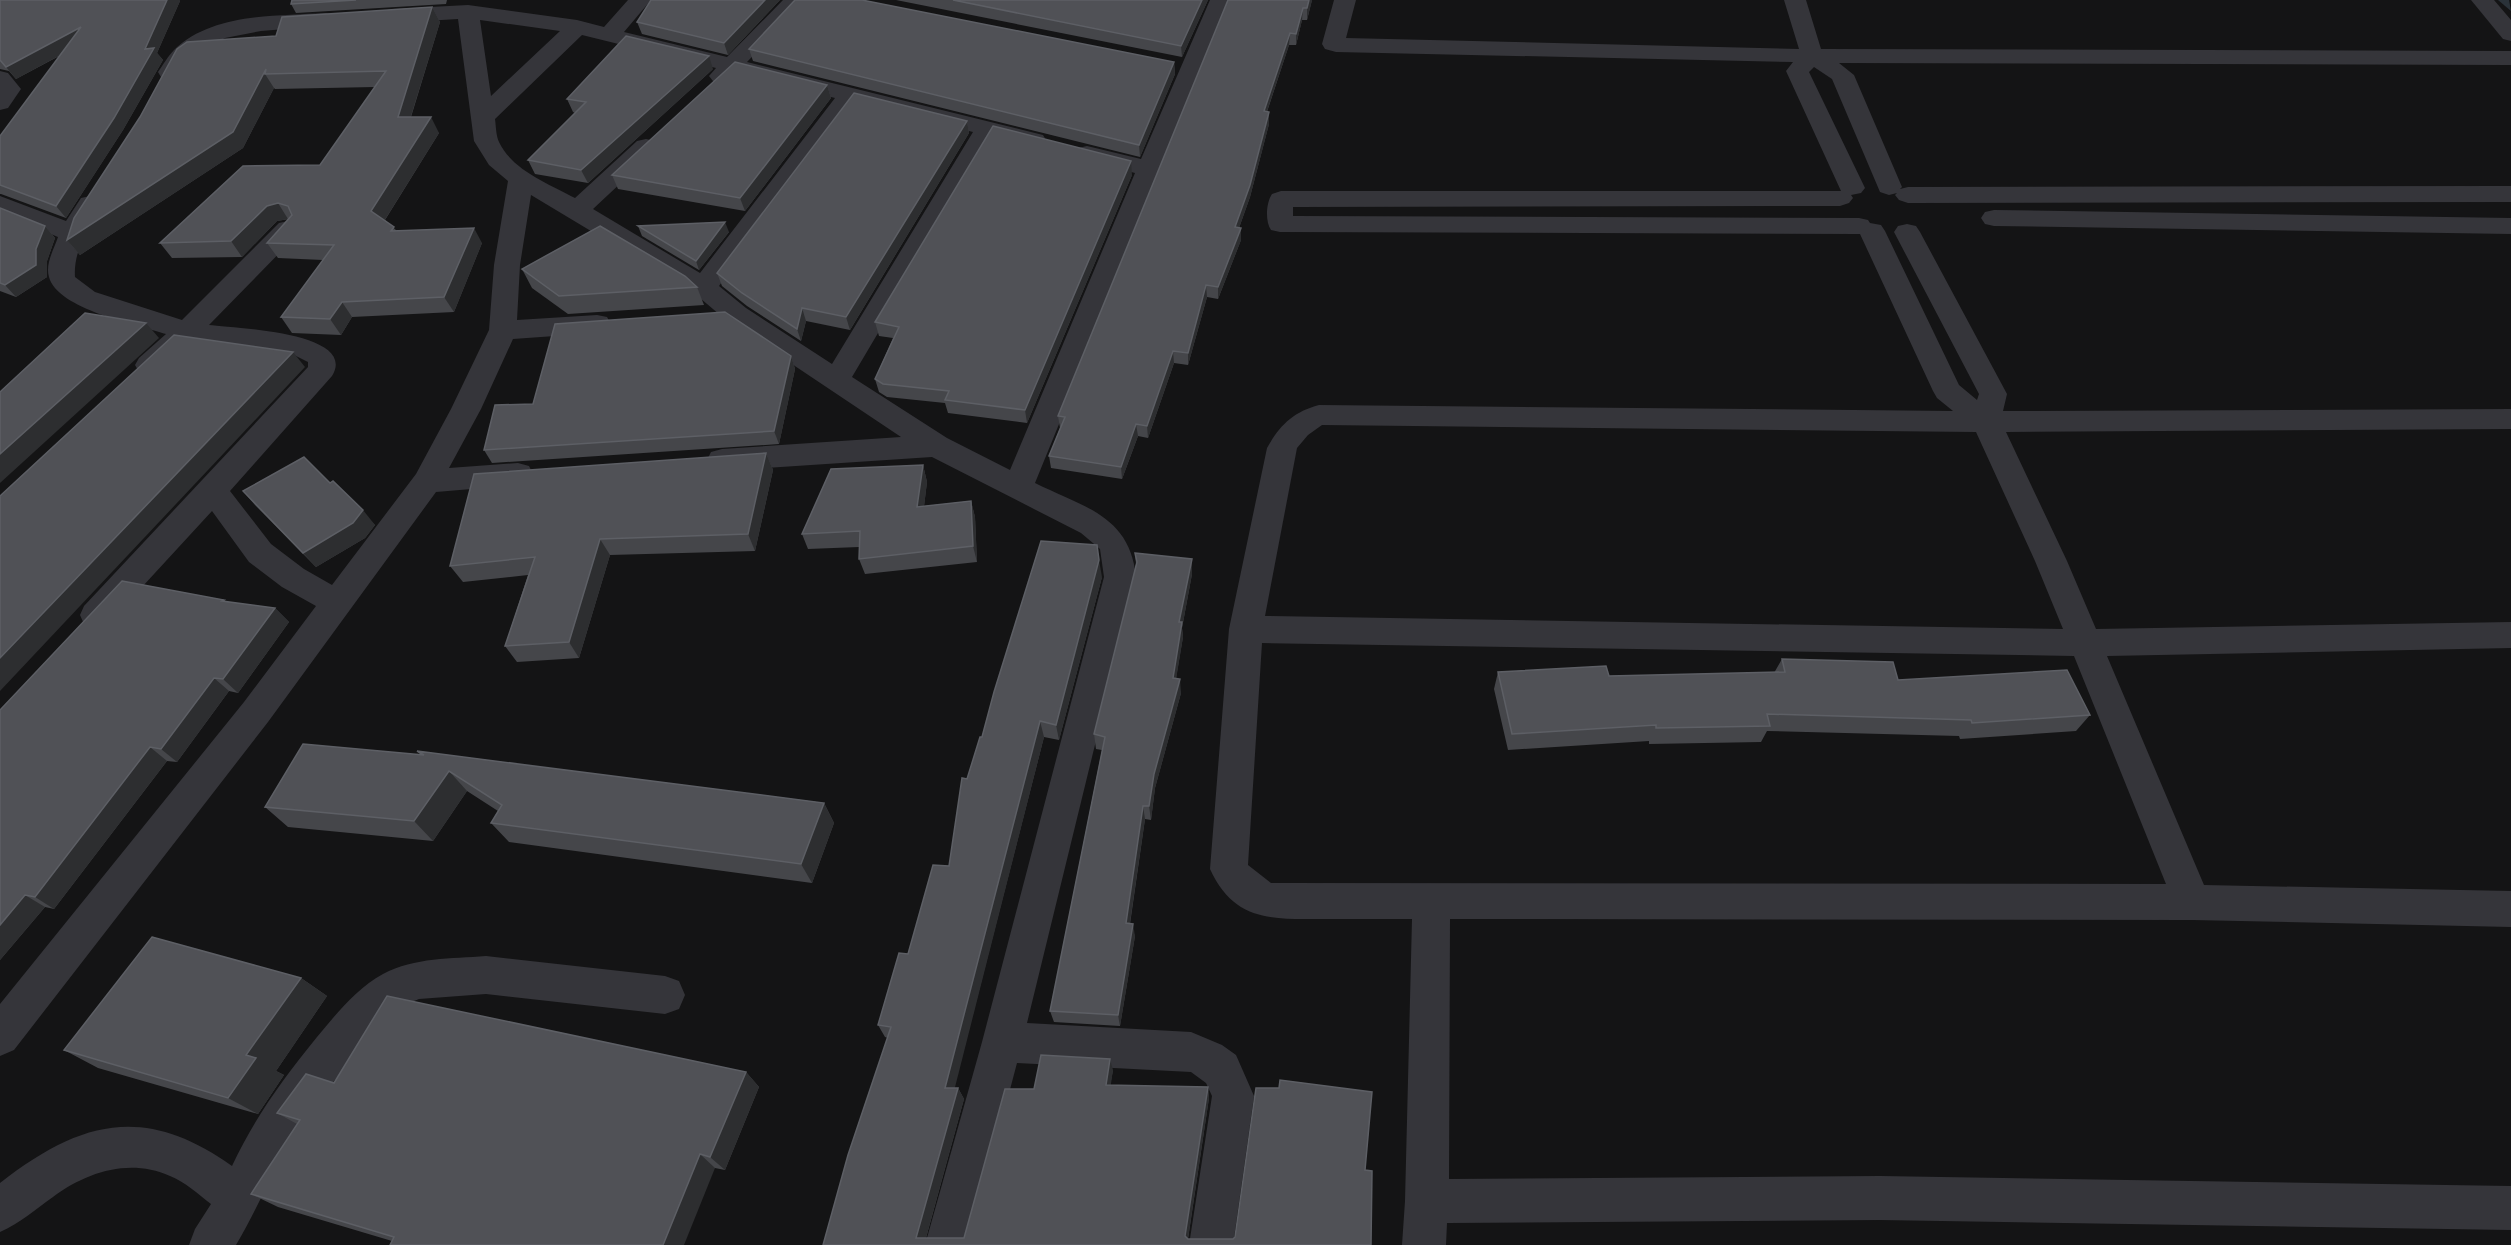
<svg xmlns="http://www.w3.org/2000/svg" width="2511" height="1245" viewBox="0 0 2511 1245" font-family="'DejaVu Sans',sans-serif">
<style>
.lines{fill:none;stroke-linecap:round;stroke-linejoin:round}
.stream{fill:#2a3239;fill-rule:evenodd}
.minor{fill:#35353a;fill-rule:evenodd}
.wall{fill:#45464a}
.shaded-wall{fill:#2d2e30}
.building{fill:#505156;stroke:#5d5f65;stroke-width:1.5}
</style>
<rect width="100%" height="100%" fill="#141415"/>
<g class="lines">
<polygon class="stream" points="2498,0 2509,0 2511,11"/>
<g class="minor">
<path d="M628,0H651L624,32L727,57L783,0H806L747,62L1043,135L1046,140L1043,145L1034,147L994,137L852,377L947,438L1010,470L1135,173L1078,158L1075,153L1078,148L1087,146L1141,159L1210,0H1232L1035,483C1083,507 1130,515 1136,577L1027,1023L1191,1032L1222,1045L1236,1055L1254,1096L1233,1245H1189L1212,1096L1206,1083L1191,1072L1017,1063L969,1245H925L982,1042L1104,577L1100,549L1081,533L932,457L722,471L711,468L707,460L711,452L722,449L901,437L726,320L694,293L531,195L520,265L517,320L597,315L607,317L611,324L607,331L597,333L513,339L481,409L449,468L518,463L529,466L533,474L529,482L518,485L436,492L268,722L14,1050L0,1056V1004L244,702L316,606L282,587L249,562L212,511L108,624L96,628L84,624L80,615L84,606L308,367V362L294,355L193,341C177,355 162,378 139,372L135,365L139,358L166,334C138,325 57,309 49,277C45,264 54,249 58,237L0,213V196L66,221L81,198L90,196L99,198L103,204C90,225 73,250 75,277L95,292L182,320L279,223L288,221L297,223L301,229L297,235L209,325C233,328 359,332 332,376L230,491L271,544L304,569L332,585L416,474L451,409L489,330L494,265L508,181L489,165L474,141L458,19L392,23L384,21L381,16L384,11L392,9L468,5L577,20L604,27ZM480,20L560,31L491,96ZM582,35L716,68L709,76L713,81C724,84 729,81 736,73L835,98L700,273L593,209L655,151L658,146L655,141L646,139L637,141L575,198C549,184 512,170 499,142C496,136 496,126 495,119ZM855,103L973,132L832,364L746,308L719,286Z"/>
<path d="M1334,0H1356L1346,38L1799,49L1784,0H1806L1821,49L2511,51V65L1839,63L1854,75L1902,187L1900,189L1908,187L2511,186V202L1908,203L1899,200L1895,195L1897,193L1889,195L1880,192L1832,79L1814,67L1809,72L1865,188L1861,193L1851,195L1853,198L1849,203L1840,206L1293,207V216L1859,218L1868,220L1870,223L1881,225L1885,231L1959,385L1977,400L1979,394L1894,232L1898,226L1907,224L1916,226L1920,232L2007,394L2003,411L2511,409V429L2006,432L2067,561L2096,629L2511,622V648L2107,656L2204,885L2511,891V927L2192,920L1450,919L1449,1179L1880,1176L2511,1186V1230L1880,1220L1447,1223L1446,1245H1402L1405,1201L1412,919C1384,919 1356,919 1328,919C1276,919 1235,924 1210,869L1229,629L1267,448C1280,425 1293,412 1319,405L1953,411L1937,398L1933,391L1860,234L1280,232L1271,230C1265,221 1266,203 1272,194L1281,191H1841L1786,71L1793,62L1336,52L1325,49L1322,44ZM1322,425L1976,432L2035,561L2063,629L1265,616L1297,448L1308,435ZM1262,643L2074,656L2166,884L1271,883L1248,865Z"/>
<polygon points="2471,0 2494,0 2511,20 2511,41 2503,39"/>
<path d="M326,13L334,15L337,20L334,25L261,31L225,38L206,47L190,60L177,77L169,79L161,77L158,72C163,65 168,56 174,50C212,13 277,16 326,13Z"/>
<polygon points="0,71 8,73 21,89 8,108 0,110"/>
<polygon points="1994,210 2511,218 2511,234 1994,226 1985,224 1981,218 1985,212"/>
<path d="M486,956L665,976L679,981L685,995L679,1009L665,1014L486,994L419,999C390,1010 370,1036 352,1059C325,1092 298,1125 278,1164C264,1191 252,1218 236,1245H189L195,1229L211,1204C198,1194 185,1182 170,1176C129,1158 87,1172 53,1197C36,1209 20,1223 0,1232V1183C81,1120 145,1104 232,1166C255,1117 283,1079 317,1037C337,1013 356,989 383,974C415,957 451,959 486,956Z"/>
</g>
</g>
<g class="wall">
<polygon points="0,0 179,0 180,1 157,53 163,60 123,130 66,218 1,194 0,194 0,136 61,55 16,79 9,71 0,69"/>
<polygon points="292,0 447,0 446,4 296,13 291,4"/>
<polygon points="780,0 728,55 642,34 637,22"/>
<polygon points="896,0 1208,0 1182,57"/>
<polygon points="1228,0 1312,0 1307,20 1302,20 1296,45 1289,45 1267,112 1269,124 1250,197 1239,228 1241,240 1218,299 1207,297 1188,365 1174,363 1148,438 1138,436 1122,479 1051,468 1049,456 1060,428 1058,416"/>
<polygon points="432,7 440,22 411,117 439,133 385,220 397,231 482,243 454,312 352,317 341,335 292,333 281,317 323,260 278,258 267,243 289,219 277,221 242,257 172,258 160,243 320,165 375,87 275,89 274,88 243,148 80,255 67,240 276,36"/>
<polygon points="749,49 1174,62 1175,74 1140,157 753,61"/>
<polygon points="713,69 588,183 535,174 528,160 575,113 573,112 567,99"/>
<polygon points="827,85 831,98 745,211 618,189 612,175"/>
<polygon points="967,121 969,133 850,330 806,321 801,341 747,306 722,286 717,273"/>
<polygon points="1132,175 1027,423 948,413 945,403 887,397 879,392 875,379 893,338 879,336 875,322"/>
<polygon points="0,208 45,226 55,238 47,261 47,277 16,297 0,291"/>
<polygon points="638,226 729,232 699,270 642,236"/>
<polygon points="522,269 697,287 704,305 568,314 532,288"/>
<polygon points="791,356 795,369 779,444 492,463 484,450 533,404"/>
<polygon points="766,453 773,470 755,551 610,555 579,658 517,662 505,646 528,575 463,582 450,566"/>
<polygon points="923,465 927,482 924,506 971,501 975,517 977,562 865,574 859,559 859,547 808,549 802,534"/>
<polygon points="330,483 375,525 365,538 316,567 255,505 243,491"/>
<polygon points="1135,553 1192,559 1192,574 1182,628 1183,637 1176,678 1181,693 1155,788 1151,820 1145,819 1130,924 1135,936 1120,1026 1054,1022 1050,1011 1102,750 1096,749 1094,734 1136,564"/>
<polygon points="1102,577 1059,740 1044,737 954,1088 958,1088 964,1099 926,1238 964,1238 1034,1089 1113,1070 1110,1086 1208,1087 1209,1098 1188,1239 1233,1239 1365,1170 1371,1245 823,1245 888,1038 885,1037 878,1025 908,954 949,866 967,779 982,737"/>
<polygon points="224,600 226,602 275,608 289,622 238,693 229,691 177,762 167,761 54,909 45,907 0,960 0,710"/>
<polygon points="1782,659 1898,680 2090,715 2076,731 1960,739 1959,736 1767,731 1761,742 1649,744 1649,741 1508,750 1494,689 1498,672 1609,676 1774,673"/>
<polygon points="417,751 824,803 834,823 812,883 509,842 491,823 498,811 467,791 433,841 288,827 265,807 421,755"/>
<polygon points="301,978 327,996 276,1071 284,1075 258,1114 98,1068 64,1050"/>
<polygon points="746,1072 759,1087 725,1170 715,1168 392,1241 278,1207 251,1194 297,1124 277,1113 334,1083"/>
</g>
<g class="shaded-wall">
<polygon points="167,0 179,0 180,1 157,53 163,60 123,130 66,218 56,206 145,49"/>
<polygon points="765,0 780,0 728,55 724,43"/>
<polygon points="1202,0 1208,0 1182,57 1181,46"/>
<polygon points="1309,0 1312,0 1307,20 1307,8"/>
<polygon points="432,7 440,22 406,132 398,117"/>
<polygon points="1303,8 1302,20 1296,45 1296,34"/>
<polygon points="81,27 90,39 16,79 6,67"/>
<polygon points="1290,33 1289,45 1263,123 1264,111"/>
<polygon points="709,56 713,69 588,183 581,170"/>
<polygon points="1174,62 1175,74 1140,157 1139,145"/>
<polygon points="266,69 265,74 274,88 243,148 80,255 67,240"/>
<polygon points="827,85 831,98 745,211 740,198"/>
<polygon points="1269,112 1269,124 1250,197 1235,239 1235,227"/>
<polygon points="431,117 439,133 381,226 371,211"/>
<polygon points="967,121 969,133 850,330 846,317"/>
<polygon points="1131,161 1132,175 1027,423 1025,410"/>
<polygon points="278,203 288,219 277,221 242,257 231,241 267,206"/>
<polygon points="725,222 729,232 699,270 696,261"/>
<polygon points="45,226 55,238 47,261 47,277 16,297 5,285 36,249"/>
<polygon points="474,228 482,243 454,312 444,297"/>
<polygon points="1241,228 1241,240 1218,299 1218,287"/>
<polygon points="1206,285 1207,297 1188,365 1188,353"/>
<polygon points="342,302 352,317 341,335 330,319"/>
<polygon points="802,308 806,321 801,341 797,329"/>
<polygon points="146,323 159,338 0,483 0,454"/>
<polygon points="1173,351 1174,363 1148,438 1147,426"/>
<polygon points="293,352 305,367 0,691 0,658"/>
<polygon points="791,356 795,369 779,444 774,431"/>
<polygon points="1136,424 1138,436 1122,479 1121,467"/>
<polygon points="766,453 773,470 755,551 748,534"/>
<polygon points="923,465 927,482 922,523 917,507"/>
<polygon points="971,501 975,517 977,562 973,546"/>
<polygon points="363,510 375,525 365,538 316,567 303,553"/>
<polygon points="600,539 610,555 579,658 569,642"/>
<polygon points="1192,559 1192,574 1182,628 1183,637 1174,692 1173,678 1179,622"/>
<polygon points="1099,560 1102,577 1059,740 1056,725"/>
<polygon points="275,608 289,622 238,693 223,679"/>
<polygon points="214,678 229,691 177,762 161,749"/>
<polygon points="1180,679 1181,693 1155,788 1151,820 1149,806 1154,774"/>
<polygon points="1040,721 1044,737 952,1099 945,1088"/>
<polygon points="150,747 167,761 54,909 35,897"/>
<polygon points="449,771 467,791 433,841 414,821"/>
<polygon points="824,803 834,823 812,883 801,864"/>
<polygon points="1143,806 1145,819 1128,936 1126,923"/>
<polygon points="25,895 45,907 0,960 0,925"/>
<polygon points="1133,924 1135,936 1120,1026 1118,1015"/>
<polygon points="301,978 327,996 276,1071 284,1075 258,1114 228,1098 246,1055"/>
<polygon points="1110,1059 1113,1070 1109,1097 1106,1085"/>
<polygon points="746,1072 759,1087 725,1170 710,1157"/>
<polygon points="1208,1087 1209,1098 1187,1245 1185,1236"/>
<polygon points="958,1088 964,1099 924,1245 916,1238"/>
<polygon points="700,1154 715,1168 684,1245 663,1245"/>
</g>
<g class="building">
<polygon points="0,0 167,0 145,49 154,48 114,118 56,206 0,185 0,136 81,27 6,67 0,60"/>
<polygon points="292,0 356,0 291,4"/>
<polygon points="651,0 765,0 724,43 637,22"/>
<polygon points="795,0 862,0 1174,62 1139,145 749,49"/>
<polygon points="953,0 1202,0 1181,46"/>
<polygon points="1228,0 1309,0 1307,8 1303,8 1296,34 1290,33 1264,111 1269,112 1250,185 1235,227 1241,228 1218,287 1206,285 1188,353 1173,351 1147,426 1136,424 1121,467 1049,456 1065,417 1058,416"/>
<polygon points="432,7 398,117 431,117 371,211 394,227 391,231 474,228 444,297 342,302 330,319 281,317 334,245 267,243 292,215 288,206 278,203 267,206 231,241 160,243 243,166 320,165 386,71 265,74 266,69 233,132 67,240 74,218 140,117 177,49 187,42 276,36 282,17"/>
<polygon points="626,36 709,56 581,170 528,160 586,102 567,99"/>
<polygon points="735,62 827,85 740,198 612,175"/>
<polygon points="854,93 967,121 846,317 802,308 797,329 742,293 717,273"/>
<polygon points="993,126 1131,161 1025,410 945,400 949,391 883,384 875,379 899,327 875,322"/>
<polygon points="0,208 45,226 36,249 36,265 5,285 0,283"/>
<polygon points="725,222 696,261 638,226"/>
<polygon points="600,226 685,276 697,287 559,296 522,269"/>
<polygon points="725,312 791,356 774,431 484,450 495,405 533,404 555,324"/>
<polygon points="85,313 146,323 0,454 0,392"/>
<polygon points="174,335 293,352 0,658 0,496"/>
<polygon points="766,453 748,534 600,539 569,642 505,646 535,557 450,566 474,474"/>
<polygon points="304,457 330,483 333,481 363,510 353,523 303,553 243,491"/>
<polygon points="923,465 917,507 971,501 973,546 859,559 860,531 802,534 831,469"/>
<polygon points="1041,541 1097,545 1099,560 1056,725 1040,721 945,1088 958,1088 916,1238 964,1238 1005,1089 1034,1089 1041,1055 1110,1059 1106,1085 1208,1087 1185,1236 1188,1239 1233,1239 1235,1237 1256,1088 1279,1088 1280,1080 1372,1092 1365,1170 1372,1171 1371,1245 823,1245 848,1155 891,1027 878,1025 899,953 908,954 933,865 949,866 962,778 967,779 980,737 982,737 994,692"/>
<polygon points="1135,553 1192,559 1179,622 1182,622 1173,678 1180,679 1154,774 1149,806 1143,806 1126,923 1133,924 1118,1015 1050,1011 1105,737 1094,734 1137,562"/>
<polygon points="122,581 224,600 222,601 275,608 223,679 214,678 161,749 150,747 35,897 25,895 0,925 0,710"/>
<polygon points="1782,659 1893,662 1898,680 2067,670 2090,715 1972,723 1971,720 1767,714 1770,726 1656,728 1656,725 1512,734 1498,672 1606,666 1609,676 1785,672"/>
<polygon points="303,744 424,755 417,751 824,803 801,864 491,823 502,805 449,771 414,821 265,807"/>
<polygon points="152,937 301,978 246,1055 256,1058 228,1098 64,1050"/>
<polygon points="387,996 746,1072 710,1157 700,1154 663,1245 390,1245 394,1237 251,1194 300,1120 277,1113 306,1074 334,1083"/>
</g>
</svg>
